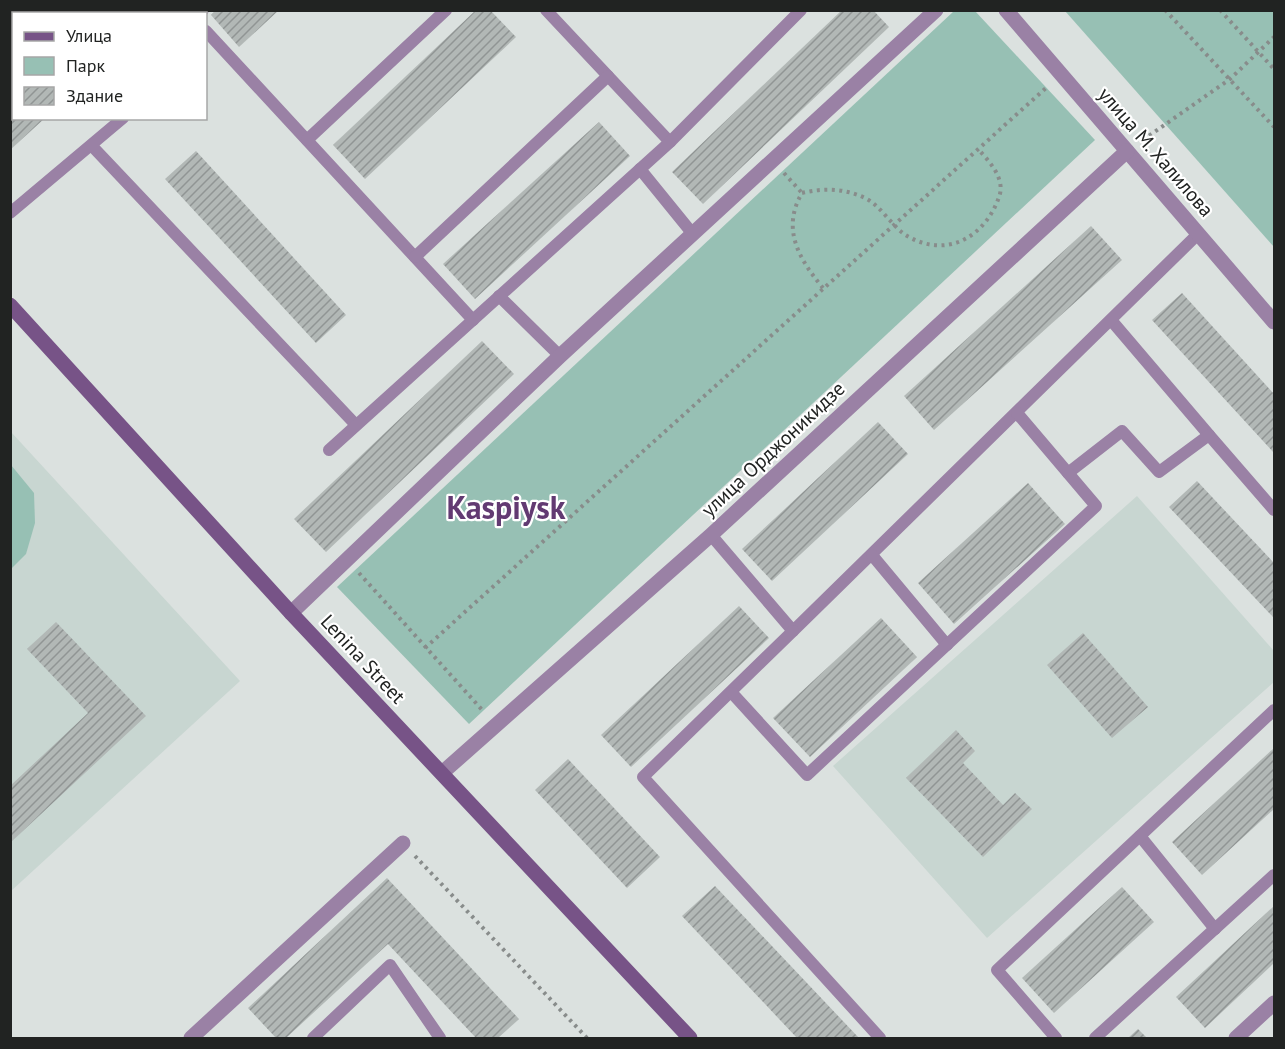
<svg xmlns="http://www.w3.org/2000/svg" width="1285" height="1049" viewBox="0 0 1285 1049" font-family="'PT Sans',sans-serif">
<style>
.built{fill:#c8d6d1}
.green{fill:#97c0b4}
.building{fill:url(#building-hatch)}
.lines{fill:none;stroke-linecap:round;stroke-linejoin:round}
.path{stroke:#888c8b;stroke-width:4;stroke-dasharray:3 4.5;stroke-linecap:butt}
.lane{stroke:#9a81a5;stroke-width:12}
.street{stroke:#9a81a5;stroke-width:15}
.secondary{stroke:#775387;stroke-width:15}
.labels{text-anchor:middle;dominant-baseline:central;stroke-width:4.5;stroke-linejoin:round;paint-order:stroke}
.street-label{font-size:20px;fill:#212322;stroke:#fff}
.town-label{font-size:32px;font-weight:bold;fill:#623a72;stroke:#fff}
</style>
<defs>
<pattern id="building-hatch" width="6" height="6" patternUnits="userSpaceOnUse" patternTransform="scale(1.5)"><rect width="6" height="6" fill="#b2b8b6"/><path d="M-1 1l2-2M0 6l6-6M5 7l2-2" fill="none" stroke="#909594"/></pattern>
</defs>
<rect width="100%" height="100%" fill="#dbe1df"/>
<g class="built">
<polygon points="11,432 240,681 11,891"/>
<polygon points="1137,496 1274,651 1274,682 987,938 833,766"/>
</g>
<g class="green">
<polygon points="954,11 975,11 1095,140 469,724 337,587"/>
<polygon points="1065,11 1274,11 1274,247"/>
<polygon points="11,465 34,493 35,523 26,554 11,569"/>
</g>
<g class="building">
<polygon points="84,10 146,10 148,14 81,14"/>
<polygon points="216,10 279,10 239,47 211,15"/>
<polygon points="476,10 490,10 516,37 365,179 333,145"/>
<polygon points="842,10 873,10 889,27 703,204 672,172"/>
<polygon points="14,76 14,118 45,118 10,150 10,79"/>
<polygon points="599,122 630,156 475,299 443,264"/>
<polygon points="196,151 346,315 316,343 165,179"/>
<polygon points="1091,226 1122,260 934,430 904,396"/>
<polygon points="1182,293 1274,394 1274,453 1152,320"/>
<polygon points="482,341 514,374 326,552 294,519"/>
<polygon points="878,422 908,454 772,581 742,549"/>
<polygon points="1197,481 1274,563 1274,618 1169,507"/>
<polygon points="1028,483 1065,524 954,624 918,583"/>
<polygon points="739,606 769,638 631,767 601,735"/>
<polygon points="881,618 917,657 810,757 773,718"/>
<polygon points="56,622 146,716 10,843 10,786 88,713 27,649"/>
<polygon points="1083,633 1148,707 1112,738 1047,665"/>
<polygon points="956,730 975,751 963,763 1003,805 1015,793 1032,809 983,857 906,778"/>
<polygon points="1274,748 1274,809 1202,875 1172,842"/>
<polygon points="568,759 660,857 627,888 535,790"/>
<polygon points="387,878 519,1019 498,1038 476,1038 388,944 286,1038 276,1038 248,1008"/>
<polygon points="715,886 859,1038 797,1038 682,916"/>
<polygon points="1122,887 1154,922 1054,1013 1022,978"/>
<polygon points="1274,906 1274,963 1205,1028 1176,997"/>
<polygon points="1138,1029 1147,1038 1128,1038"/>
</g>
<g class="lines">
<g class="path">
<polyline points="1165,10 1274,127"/>
<polyline points="1220,10 1274,69"/>
<polyline points="1143,140 1230,79 1274,37"/>
<polyline points="784,173 802,193"/>
<path d="M823,288C799,259 781,229 802,193C823,188 844,188 865,198C882,206 892,228 909,237C949,259 986,235 999,197C1006,179 989,161 978,149"/>
<polyline points="359,573 484,712"/>
<polyline points="425,648 1047,87"/>
<polyline points="415,856 587,1038"/>
</g>
<g class="lane">
<polyline points="546,10 670,142"/>
<polyline points="199,14 203,10"/>
<polyline points="206,31 473,320"/>
<polyline points="307,140 446,10"/>
<polyline points="92,146 356,425"/>
<polyline points="640,169 692,233"/>
<polyline points="10,213 123,118"/>
<polyline points="415,257 608,76"/>
<polyline points="499,296 560,356"/>
<polyline points="1111,320 1209,435"/>
<polyline points="329,450 670,142 801,10"/>
<polyline points="1068,473 1122,431 1159,472 1209,435 1274,510"/>
<polyline points="711,535 793,631 1198,234"/>
<polyline points="872,555 947,645"/>
<polyline points="793,631 643,777 880,1038"/>
<polyline points="732,693 807,775 1096,506 1017,413"/>
<polyline points="1140,836 1215,929"/>
<polyline points="313,1038 390,965 440,1038"/>
<polyline points="1056,1038 997,970 1274,710"/>
<polyline points="1095,1038 1274,875"/>
</g>
<g class="street">
<polyline points="1006,10 1274,322"/>
<polyline points="291,613 560,356 936,10"/>
<polyline points="442,773 711,535 1127,151"/>
<polyline points="191,1038 403,843"/>
<polyline points="1236,1038 1274,1003"/>
</g>
<polyline class="secondary" points="10,305 291,613 690,1038"/>
</g>
<g class="labels">
<g class="street-label">
<text transform="translate(1156 152) rotate(49)">улица М. Халилова</text>
<text transform="translate(773 449) rotate(-43)">улица Орджоникидзе</text>
<text transform="translate(363 659) rotate(47)">Lenina Street</text>
</g>
<g class="town-label">
<text x="506" y="507">Kaspiysk</text>
</g>
</g>
<rect width="1285" height="1049" fill="none" stroke="#212322" stroke-width="24"/>
<rect x="12" y="12" width="195" height="108" fill="#ffffff" stroke="#a6a7a7" stroke-width="1.5"/>
<rect x="24" y="32" width="30" height="9" fill="#775387" stroke="#a6a7a7" stroke-width="1.5"/>
<text x="66" y="42" font-size="18" fill="#212322">Улица</text>
<rect x="24" y="57" width="30" height="18" fill="#97c0b4" stroke="#a6a7a7" stroke-width="1.5"/>
<text x="66" y="72" font-size="18" fill="#212322">Парк</text>
<rect x="24" y="87" width="30" height="18" fill="url(#building-hatch)" stroke="#a6a7a7" stroke-width="1.5"/>
<text x="66" y="102" font-size="18" fill="#212322">Здание</text>
</svg>
